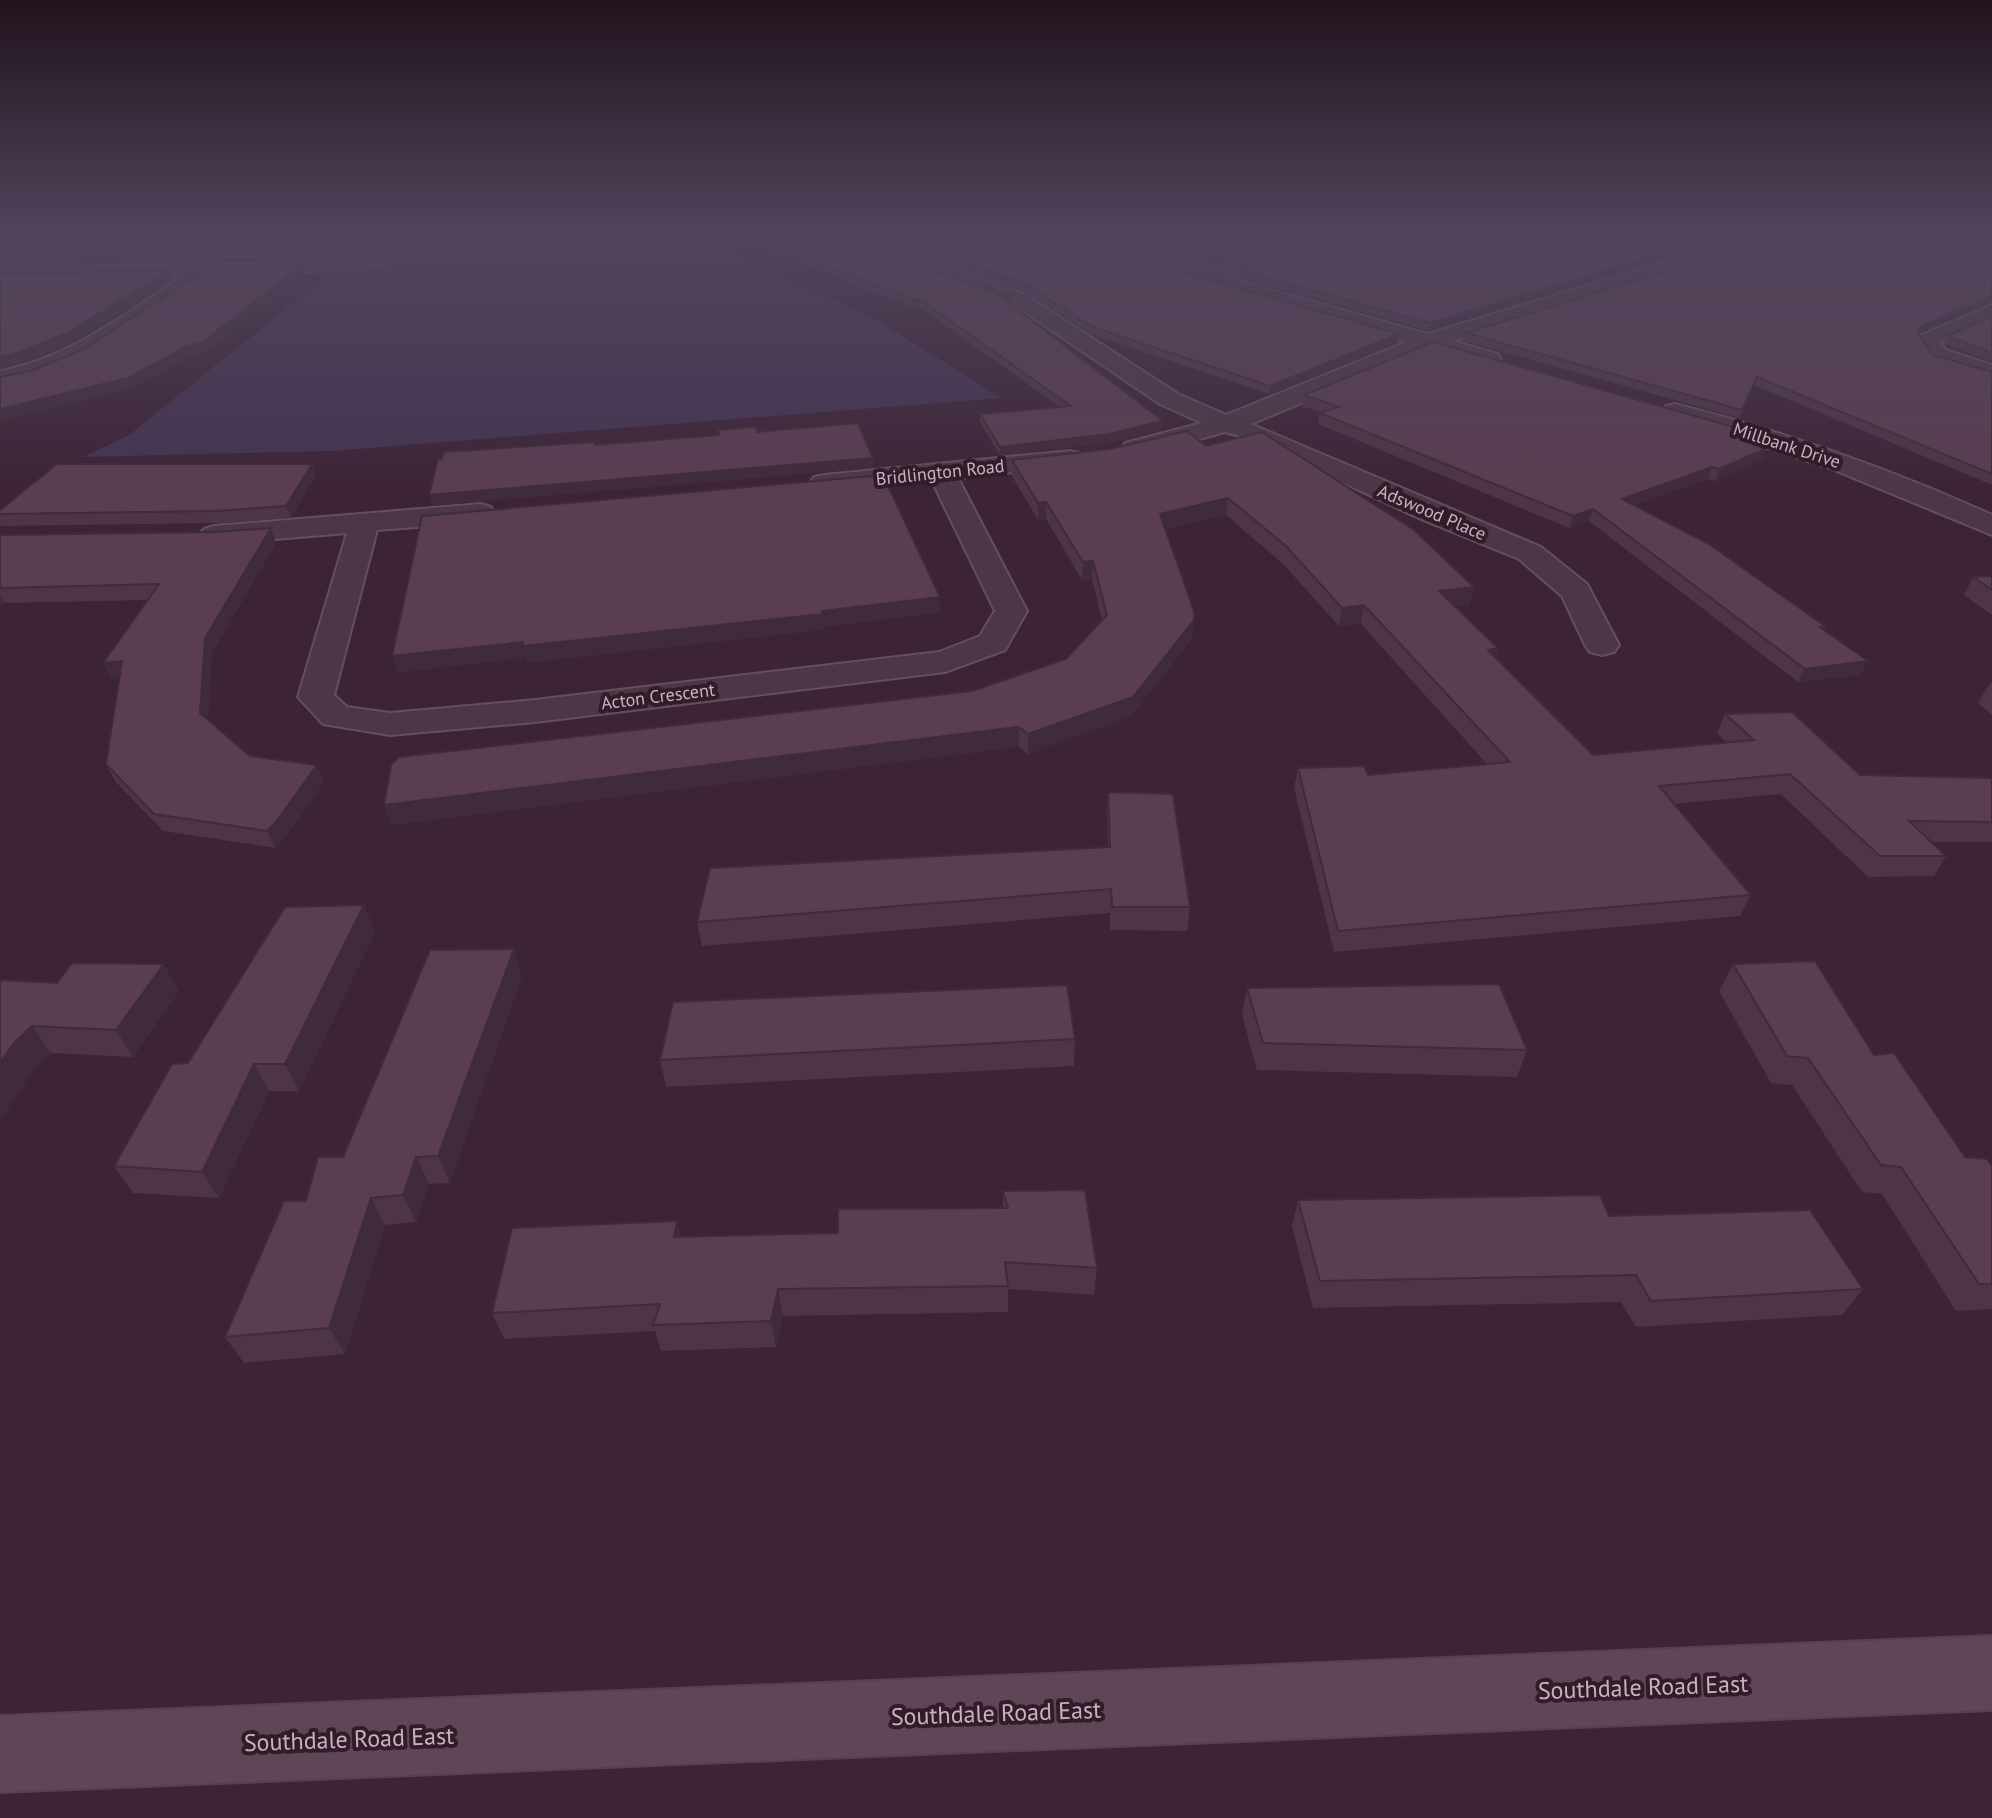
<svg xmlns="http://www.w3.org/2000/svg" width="1992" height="1818" viewBox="0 0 1992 1818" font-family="'PT Sans',sans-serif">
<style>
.green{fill:#43334f}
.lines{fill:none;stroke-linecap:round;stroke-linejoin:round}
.minor-casing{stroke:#644f5d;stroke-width:4}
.tertiary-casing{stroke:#644f5d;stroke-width:4}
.secondary-casing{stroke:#55404f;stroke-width:4}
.minor{fill:#4c3746;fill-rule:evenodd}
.tertiary{fill:#4c3746;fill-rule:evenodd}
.secondary{fill:#5f4556;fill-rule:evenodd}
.wall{fill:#4d3446}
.shaded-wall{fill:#3f2b39}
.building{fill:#5a3d51;stroke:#3f2b39;stroke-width:2}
.labels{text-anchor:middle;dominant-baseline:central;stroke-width:8;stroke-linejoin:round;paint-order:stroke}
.far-street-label{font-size:18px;fill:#c8b2c0;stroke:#311c2a}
.near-street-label{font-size:24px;fill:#c8b2c0;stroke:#311c2a}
</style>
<rect width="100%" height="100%" fill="#3c2335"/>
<polygon class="green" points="623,238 695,238 874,318 1001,398 331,451 83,457 129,435 330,273"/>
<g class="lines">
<g class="minor-casing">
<g id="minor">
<path d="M500,238H555L546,243L334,270L207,276L87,356L35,378L0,385V371C69,358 124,315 181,277L0,280V268L251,264L334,258Z"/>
<polygon points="840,238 867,238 1024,294 1178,394 1226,415 1421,336 1744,238 1773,238 1770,242 1437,346 1251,424 1541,547 1587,584 1619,645 1614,652 1602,655 1590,652 1585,645 1562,596 1519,559 1421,519 1247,438 1225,432 1134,457 1125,455 1121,449 1125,443 1202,423 1160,404 1010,302 843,242"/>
<polygon points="1339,238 1371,238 1368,242 1202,283 1192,277 1195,273"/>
<polygon points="1971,238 1992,238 1992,246 1974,242"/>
<polygon points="1992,305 1992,319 1940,343 1946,350 1992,365 1992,380 1930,360 1916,341 1919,336"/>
<polygon points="1070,451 1079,453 1083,459 1079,465 958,478 1027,611 1005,650 945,672 535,722 390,735 323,724 298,697 347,533 214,544 204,541 199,535 204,529 214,526 481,504 491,507 495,513 491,519 481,522 377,530 334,695 347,707 390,713 535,700 939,652 980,636 995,611 932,481 824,491 814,489 810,483 814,477 824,475"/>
</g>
</g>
<g class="tertiary-casing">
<g id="tertiary">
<polygon points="1059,238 1088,238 1498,354 1501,359 1498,364 1482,364 1062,242"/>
<path d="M1675,404C1783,431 1890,469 1992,515V535L1827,467L1666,416L1663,411L1666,406Z"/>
</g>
</g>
<g class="secondary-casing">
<polygon id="secondary" points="1992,1636 1992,1710 0,1792 0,1716"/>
</g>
<use href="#minor" class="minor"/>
<use href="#tertiary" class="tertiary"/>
<use href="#secondary" class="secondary"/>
</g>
<g class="wall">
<polygon points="0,238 125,238 84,264 0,265"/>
<polygon points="141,238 370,248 327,255 122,263 118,254"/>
<polygon points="746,238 842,238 1012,299 1012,306 1163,421 1162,430 1108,443 1000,455 980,423 980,414 1060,407 918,306 913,307 859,287"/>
<polygon points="876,238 1062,238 1398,342 1269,394 1091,334 1025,291"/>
<polygon points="1101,238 1326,238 1205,268"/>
<polygon points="1733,238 1429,331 1239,277 1239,270"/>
<polygon points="1992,242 1992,302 1918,333 1933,355 1992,372 1992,485 1754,385 1739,418 1464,341 1466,333"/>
<polygon points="1992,316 1992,362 1945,344 1948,336"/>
<polygon points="1304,395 1732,434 1765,449 1761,460 1715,481 1708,479 1634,505 1825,626 1824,629 1861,675 1798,682 1589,521 1569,528 1318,424 1320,413 1321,412 1302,406"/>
<polygon points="1206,446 1474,587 1469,605 1456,606 1498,648 1496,658 1593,755 1727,743 1717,733 1725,714 1860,775 1992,778 1992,842 1931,842 1946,856 1934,876 1868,877 1781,794 1674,804 1751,895 1740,916 1334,952 1294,788 1298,768 1368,775 1487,764 1361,624 1339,626 1283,564 1226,515 1165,529 1194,620 1192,639 1131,716 1028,754 1019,747 392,825 384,805 972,691 1066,659 1102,620 1092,579 1082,580 1046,519 1038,520 1012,476 1012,460"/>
<polygon points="316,475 291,518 221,523 1,526 0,524 0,510"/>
<polygon points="0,535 276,543 212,653 208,720 250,756 317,765 324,782 284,839 275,848 163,831 115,781 106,764 119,678 111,679 148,600 4,603 0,607"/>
<polygon points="1992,576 1992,615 1964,595 1973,577"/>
<polygon points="1990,683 1992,683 1992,715 1978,703"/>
<polygon points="1108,792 1190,907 1187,931 1110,930 1110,913 702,946 697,922 1108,847 1107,815"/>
<polygon points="364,905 375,932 299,1091 269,1091 219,1198 133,1193 114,1166 188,1063"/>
<polygon points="1733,964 1874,1055 1965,1157 1992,1166 1992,1309 1956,1311 1882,1194 1862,1192 1792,1085 1771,1083 1719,991"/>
<polygon points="522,976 450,1183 429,1184 416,1222 385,1225 345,1354 244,1363 225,1337 343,1157"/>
<polygon points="0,980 179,991 133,1057 51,1053 34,1069 0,1120"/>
<polygon points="1247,988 1527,1050 1517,1077 1257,1070 1242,1015"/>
<polygon points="1075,1039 1074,1066 666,1087 660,1060"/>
<polygon points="1003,1191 1097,1268 1094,1295 1008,1289 1008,1312 783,1316 776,1347 661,1351 655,1331 504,1339 492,1313 677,1221 681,1237 838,1233 1003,1208"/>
<polygon points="1298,1200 1609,1216 1863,1289 1842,1315 1636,1327 1621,1302 1313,1308 1292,1226"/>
</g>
<g class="shaded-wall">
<polygon points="108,238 125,238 84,264 80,255"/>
<polygon points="1299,238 1326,238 1205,268 1206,260"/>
<polygon points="1713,238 1733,238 1429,331 1430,323"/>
<polygon points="368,240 370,248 327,255 325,247"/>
<polygon points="301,266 304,274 205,353 190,357 132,388 0,421 0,409"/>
<polygon points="168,271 171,280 71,343 24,362 0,368 0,357"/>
<polygon points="1992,296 1992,302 1918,333 1917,332 1921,326"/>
<polygon points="918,298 918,306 913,307 913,299"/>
<polygon points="1399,334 1398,342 1269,394 1270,386"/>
<polygon points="1163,421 1162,430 1108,443 1000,455 1000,447"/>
<polygon points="1765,449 1761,460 1715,481 1719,469"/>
<polygon points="873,458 874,468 432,506 429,495"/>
<polygon points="312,464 316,475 291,518 286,506"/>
<polygon points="1712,467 1708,479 1618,511 1622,499"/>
<polygon points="1228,498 1226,515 1158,531 1160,514"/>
<polygon points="1046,502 1046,519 1038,520 1038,503"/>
<polygon points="1593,509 1589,521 1569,528 1573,516"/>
<polygon points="271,528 276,543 212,653 208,729 200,713 205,638"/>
<polygon points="1093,561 1092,579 1082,580 1083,562"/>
<polygon points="1474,587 1469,605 1435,609 1439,591"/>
<polygon points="0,595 4,603 0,607"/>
<polygon points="940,597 940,613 824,627 824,630 527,663 526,658 397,673 392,656 822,611"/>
<polygon points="1364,605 1361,624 1339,626 1342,608"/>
<polygon points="1194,620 1192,639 1131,716 1028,754 1028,734"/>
<polygon points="1498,648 1493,667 1488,650"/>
<polygon points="122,661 130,677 111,679 103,663"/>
<polygon points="1868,661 1861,675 1798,682 1805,669"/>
<polygon points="1019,727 1019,747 392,825 384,805"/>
<polygon points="317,765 324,782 284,839 275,848 267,831"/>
<polygon points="364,905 375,932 299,1091 285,1064"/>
<polygon points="514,949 522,976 450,1183 438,1156"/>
<polygon points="164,964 179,991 133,1057 116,1030"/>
<polygon points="32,1026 51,1053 34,1069 0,1120 0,1063 15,1042"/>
<polygon points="254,1064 269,1091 219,1198 202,1172"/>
<polygon points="416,1157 429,1184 416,1222 403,1195"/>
<polygon points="371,1198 385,1225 345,1354 329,1328"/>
<polygon points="677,1221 684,1248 674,1237"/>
<polygon points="778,1289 783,1316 776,1347 771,1321"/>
</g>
<g class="building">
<polygon points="0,238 108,238 80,255 0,256"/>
<polygon points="141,238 367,238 368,240 325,247 118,254"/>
<polygon points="761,238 842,238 1009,297 1012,299 997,294 1163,421 1109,434 1000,447 980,414 1071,406 918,298 913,299 859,279"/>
<polygon points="895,238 1062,238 1399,334 1270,386 1091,326 1025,284"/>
<polygon points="1125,238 1299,238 1206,260"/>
<polygon points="1370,238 1713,238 1430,323 1239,270"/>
<polygon points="1773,238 1976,238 1992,242 1992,296 1921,326 1917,332 1933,355 1992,372 1992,474 1757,377 1742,410 1466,333"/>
<polygon points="301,266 201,343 186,347 128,378 0,409 0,377 31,371 84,349 205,270"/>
<polygon points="168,271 67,333 20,352 0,357 0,274"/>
<polygon points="1992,316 1992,353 1948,336"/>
<polygon points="1433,342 1734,427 1732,433 1765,449 1719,469 1712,467 1622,499 1709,544 1825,626 1820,627 1868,661 1805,669 1593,509 1573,516 1320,413 1339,407 1304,395"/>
<polygon points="858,423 873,458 429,495 438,459 442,459 444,452 595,442 595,445 719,435 718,430 756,427 757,432"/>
<polygon points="1187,431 1206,446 1262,432 1414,530 1474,587 1439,591 1498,648 1488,650 1593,755 1754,740 1725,714 1792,712 1860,775 1992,778 1992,822 1909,821 1946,856 1880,856 1790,774 1659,786 1751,895 1338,931 1298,768 1364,766 1368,775 1510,762 1364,605 1342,608 1286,546 1228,498 1160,514 1194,611 1194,620 1133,697 1028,734 1019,727 384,805 391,765 399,757 972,691 1066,659 1107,615 1093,561 1083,562 1046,502 1038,503 1012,460 1110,449"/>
<polygon points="57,464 312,464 286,506 216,511 0,514 0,510"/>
<polygon points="883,475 940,597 822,611 823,614 523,646 523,642 392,656 422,516"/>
<polygon points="271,528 205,638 200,713 250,756 317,765 276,822 267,831 154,814 106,764 122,661 103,663 159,584 0,588 0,535 215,532"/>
<polygon points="1992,576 1992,590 1973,577"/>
<polygon points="1108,792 1173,794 1190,907 1112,907 1111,889 697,922 710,868 1110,847"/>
<polygon points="364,905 285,1064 254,1064 202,1172 114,1166 172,1064 188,1063 285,907"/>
<polygon points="514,949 438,1156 416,1157 403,1195 371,1198 329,1328 225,1337 284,1201 306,1201 318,1157 343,1157 430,950"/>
<polygon points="1815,961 1874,1055 1894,1053 1965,1157 1987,1159 1992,1166 1992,1284 1979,1284 1901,1167 1881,1165 1808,1058 1787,1056 1733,964"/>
<polygon points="72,963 164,964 116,1030 32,1026 15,1042 0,1063 0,980 57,983"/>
<polygon points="1499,984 1527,1050 1263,1043 1247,988"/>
<polygon points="1067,985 1075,1039 660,1060 673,1002"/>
<polygon points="1085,1190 1097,1268 1005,1262 1008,1286 778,1289 771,1321 653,1325 660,1304 492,1313 512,1228 677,1221 674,1237 838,1233 838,1209 1008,1208 1003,1191"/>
<polygon points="1600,1195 1609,1216 1810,1210 1863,1289 1651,1301 1636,1275 1320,1281 1298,1200"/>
</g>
<linearGradient id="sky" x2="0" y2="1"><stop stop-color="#21131d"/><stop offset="0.48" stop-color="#50455c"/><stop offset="1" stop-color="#50455c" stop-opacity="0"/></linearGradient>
<rect width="1992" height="493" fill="url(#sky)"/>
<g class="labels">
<g class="far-street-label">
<text transform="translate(1787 445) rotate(18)">Millbank Drive</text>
<text transform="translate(940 472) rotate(-6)">Bridlington Road</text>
<text transform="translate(1432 512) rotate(23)">Adswood Place</text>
<text transform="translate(658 696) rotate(-7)">Acton Crescent</text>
</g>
<g class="near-street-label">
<text transform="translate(1643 1687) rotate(-2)">Southdale Road East</text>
<text transform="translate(996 1713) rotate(-2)">Southdale Road East</text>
<text transform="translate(349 1739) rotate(-2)">Southdale Road East</text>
</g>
</g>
</svg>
